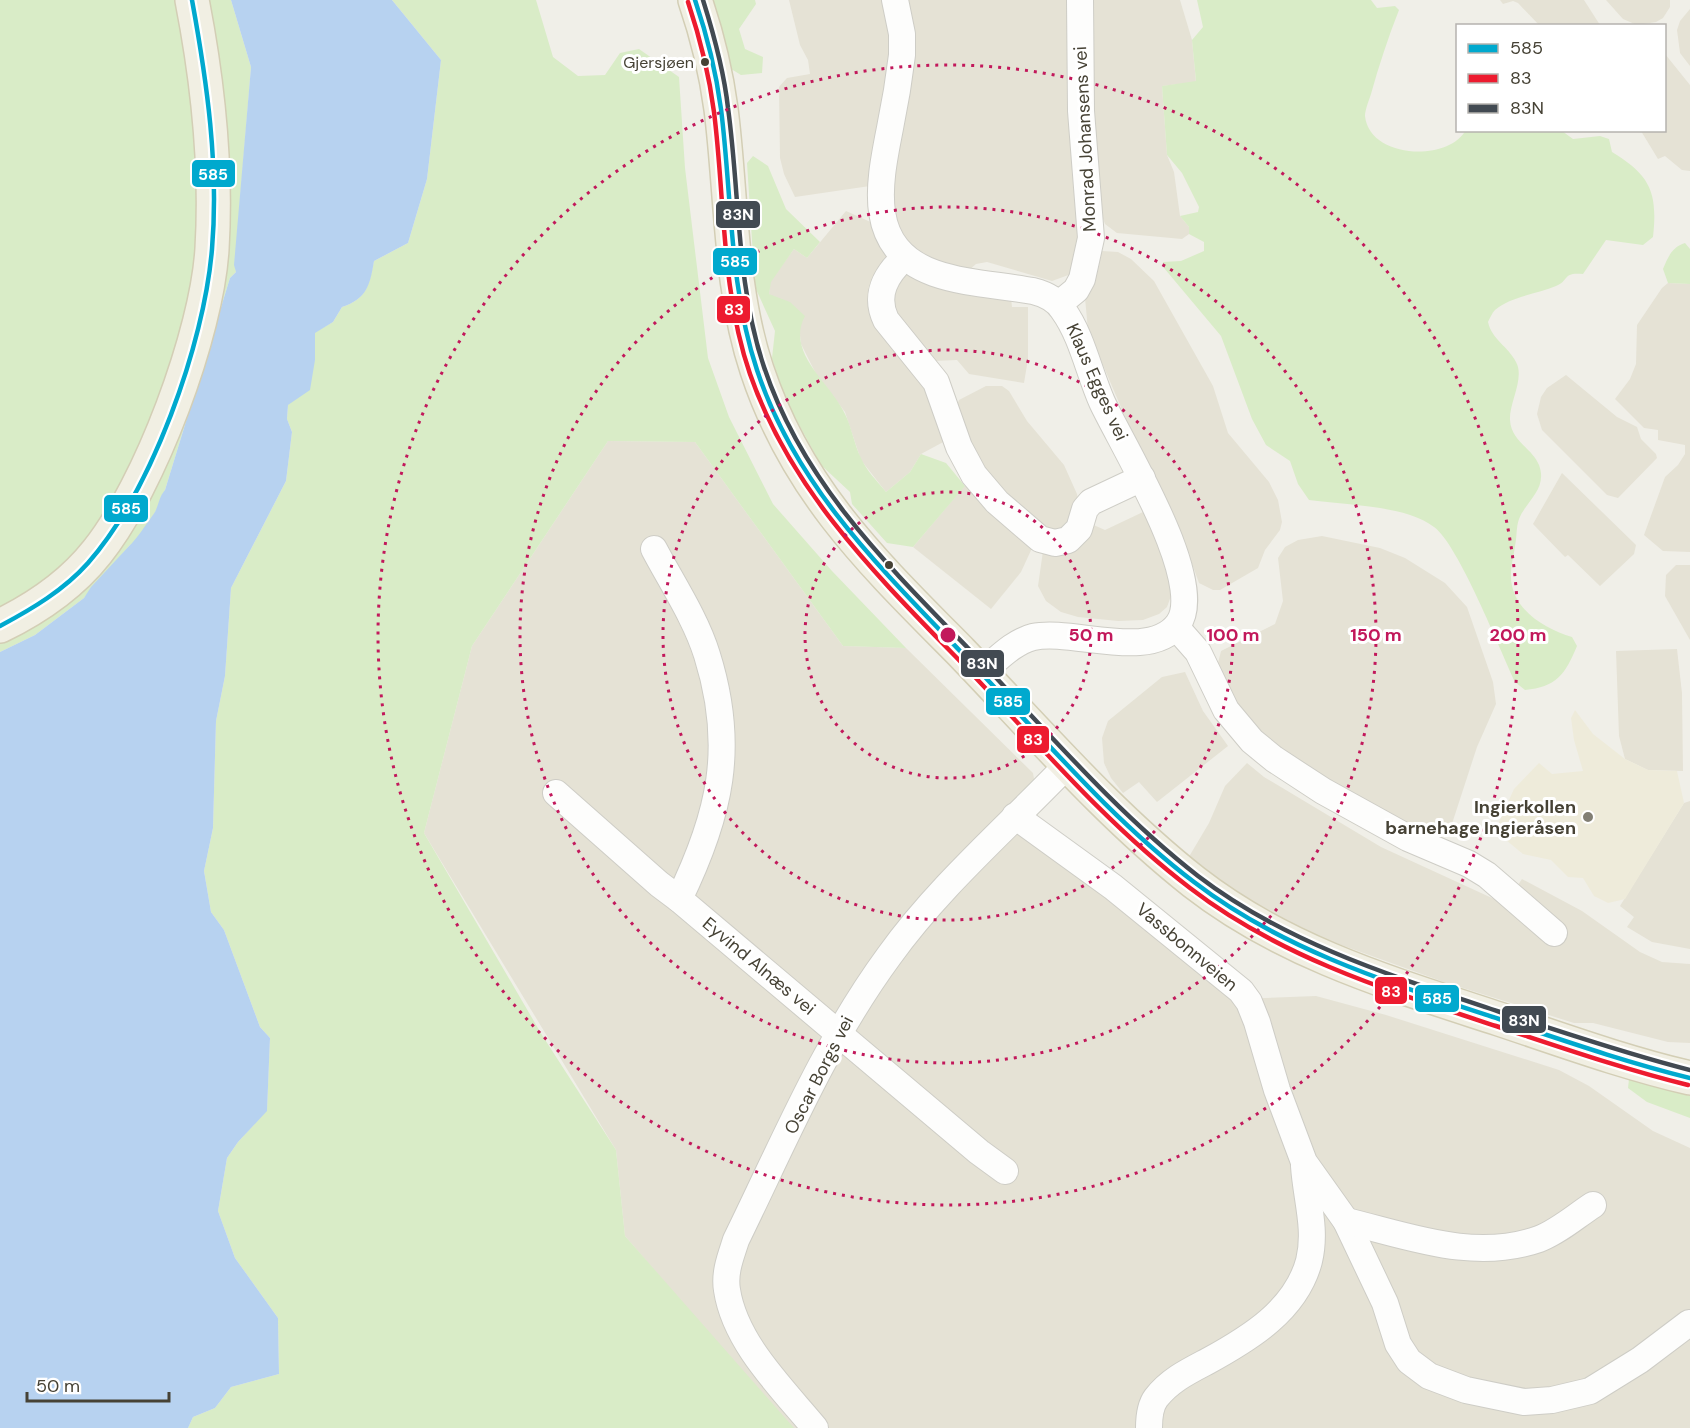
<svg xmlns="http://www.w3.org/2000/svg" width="1690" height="1428" viewBox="0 0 1690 1428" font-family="'DM Sans',sans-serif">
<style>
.residential{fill:#e5e2d5}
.education{fill:#eeebda}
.green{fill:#d9ecc7}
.water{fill:#b7d2f0}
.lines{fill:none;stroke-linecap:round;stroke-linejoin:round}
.minor-casing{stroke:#cecdc6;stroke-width:28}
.major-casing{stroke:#d3ceb5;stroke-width:36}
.minor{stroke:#fdfdfc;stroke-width:26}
.major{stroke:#f1efe3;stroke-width:33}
.bus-1-casing{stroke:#fff;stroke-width:9}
.bus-2-casing{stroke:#fff;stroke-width:9}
.bus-3-casing{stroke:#fff;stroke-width:9}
.bus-1{stroke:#00a9ce;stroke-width:4.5}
.bus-2{stroke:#ed1b2f;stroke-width:4.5}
.bus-3{stroke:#424a52;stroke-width:4.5}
.ring{fill:none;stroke:#c2185b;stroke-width:3;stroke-dasharray:3 6}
.bus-dot{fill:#464235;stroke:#fff;stroke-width:2}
.poi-dot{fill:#827f74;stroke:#fff;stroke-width:2}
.labels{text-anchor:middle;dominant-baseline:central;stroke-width:6;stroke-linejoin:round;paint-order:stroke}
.bus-label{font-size:16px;fill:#464235;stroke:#fff;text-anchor:end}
.street-label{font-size:18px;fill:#464235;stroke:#fff}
.poi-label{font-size:18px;font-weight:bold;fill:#464235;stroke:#fff;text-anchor:end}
.centre{fill:#c2185b;stroke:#fff;stroke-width:3}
.ring-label{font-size:18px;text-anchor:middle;font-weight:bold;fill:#c2185b;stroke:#fff;stroke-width:6;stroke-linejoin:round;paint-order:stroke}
.line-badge{stroke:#fff;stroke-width:2}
.badge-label{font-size:16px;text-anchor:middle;font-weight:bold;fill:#fff}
</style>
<rect width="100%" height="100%" fill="#f0efe8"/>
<g class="residential">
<polygon points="789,0 888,0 894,26 870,186 795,197 784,174 780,158 779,87 787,78 810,74 808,60 800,45"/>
<polygon points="905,0 1069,0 1080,263 1074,273 1052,281 987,262 976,264 968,271 955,265 945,266 920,253 903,240 894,223 892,160 911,87 913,54"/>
<polygon points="1092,0 1180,0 1192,40 1196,82 1162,86 1167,155 1174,172 1180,216 1189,227 1189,234 1182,239 1117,233 1105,224 1100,210 1091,152"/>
<polygon points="1500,0 1584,0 1600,25 1539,25 1518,3 1513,1 1503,4"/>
<polygon points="1606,0 1670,0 1670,7 1663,18 1656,22 1637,25 1623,19"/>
<polygon points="1690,9 1690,66 1680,53 1677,30 1680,21"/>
<polygon points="1665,54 1690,85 1690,171 1682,170 1665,156 1658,159 1641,131 1664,130"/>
<polygon points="846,211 875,224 891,252 872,295 925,376 947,440 921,454 910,472 886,492 861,460 845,412 815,372 801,344 799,327 769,294 770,282 794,249 807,258"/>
<polygon points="1102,251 1118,252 1131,259 1154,281 1213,386 1228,433 1269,482 1278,500 1282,522 1280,530 1265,550 1258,568 1220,590 1213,590 1199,583 1176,519 1135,440 1088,330 1085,298 1099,254"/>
<polygon points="907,273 925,284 1011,298 1012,307 1028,307 1028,359 1024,383 969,374 957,360 934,361 891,310 897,276"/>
<polygon points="1668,283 1690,284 1690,552 1663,551 1644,535 1665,477 1678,465 1685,454 1685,445 1658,440 1658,430 1644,428 1615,399 1630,379 1636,364 1637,325 1662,288"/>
<polygon points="1566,375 1617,417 1637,427 1641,439 1656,454 1657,458 1618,498 1607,495 1542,430 1537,414 1541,397 1547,388"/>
<polygon points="986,386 1002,386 1009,391 1027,421 1064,465 1077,494 1078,501 1072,520 1061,532 1049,532 1007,499 974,459 956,407 959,400"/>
<polygon points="608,441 695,442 843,646 906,648 1033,773 1034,779 1026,792 1040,847 1238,999 1316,996 1386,1015 1559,1070 1589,1086 1653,1131 1690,1148 1690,1428 790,1428 625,1236 616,1150 424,833 472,646"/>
<polygon points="1562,473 1636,545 1634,554 1600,586 1568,555 1565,557 1533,524"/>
<polygon points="967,483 1033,546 1021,572 991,609 913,547"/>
<polygon points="1143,512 1152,527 1167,569 1171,596 1167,607 1159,614 1143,620 1118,621 1078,617 1061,612 1046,601 1038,586 1043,551 1089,523 1105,530"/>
<polygon points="1322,536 1380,548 1405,558 1445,583 1467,607 1493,682 1496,704 1477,747 1449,833 1438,841 1318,776 1281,752 1240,708 1217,667 1221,651 1275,624 1283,601 1278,558 1285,547 1298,540"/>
<polygon points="1676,565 1690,565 1690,640 1665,596 1666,575"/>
<polygon points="1677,649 1682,693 1683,771 1648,770 1625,759 1619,736 1616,651"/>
<polygon points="1185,672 1203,711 1228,746 1157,802 1139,782 1123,793 1111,778 1104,763 1102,738 1108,721 1162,677"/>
<polygon points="1247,763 1264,777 1381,847 1505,904 1522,879 1582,911 1640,952 1662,962 1690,964 1690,1043 1668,1042 1593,1023 1574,1023 1444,982 1297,929 1255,907 1187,860 1209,823 1225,786"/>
<polygon points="1690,801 1690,949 1652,942 1627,927 1634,917 1620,906 1684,803"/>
</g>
<polygon class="education" points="1575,710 1593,734 1625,759 1648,770 1677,771 1684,803 1625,899 1608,903 1594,896 1583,878 1568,877 1551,860 1523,854 1495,831 1514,789 1539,763 1552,774 1583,771 1574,740 1571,718"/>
<g class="green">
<polygon points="0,0 231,0 251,67 235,262 236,272 230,278 165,490 155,513 136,542 130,545 84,598 35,635 0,652"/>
<path d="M392,0H536L553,57L578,76L605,75L620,53L639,49L679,77L685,168L708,358L729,417L773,504L832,571L906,648L843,646L695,442L608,441L472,646L424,833L542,1035L616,1150L625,1236L794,1428H188L193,1417L215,1408L231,1387L279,1374L278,1318L235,1258L218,1211L227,1158L238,1142L267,1110L270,1038L260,1027L224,930L211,912L204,871L213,828L216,721L225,676L231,588L286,481L292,432L287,419L288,405L315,360V332L333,322L342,307C367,299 369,285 374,261L408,243L427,179L441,60Z"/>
<polygon points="710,0 755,0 756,4 739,29 745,49 763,57 762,73 741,75 723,64"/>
<path d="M1197,0H1371L1377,8L1395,6L1399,10C1388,38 1379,65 1371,94C1369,100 1365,110 1365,116C1369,158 1447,163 1466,130L1562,131L1573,139L1600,136L1609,139L1612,152C1650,175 1658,192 1653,237L1643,245L1606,240L1583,274C1562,272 1570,280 1556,286C1538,294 1511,296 1495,310C1492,313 1490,318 1488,322C1492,340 1508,346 1516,362C1525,378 1509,403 1510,420C1511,441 1532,448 1539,465C1548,489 1526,501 1519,519C1516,527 1517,538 1515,546C1514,555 1511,564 1511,573C1509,608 1544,629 1572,637L1577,646C1565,675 1556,687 1525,690L1515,682C1500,650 1458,544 1434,527C1406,505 1344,505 1309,500L1298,484L1290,461L1266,445L1252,419L1221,336L1164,268L1163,262L1181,261L1204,251V242L1189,234V227L1180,216L1198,212L1199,207L1182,173L1167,155L1162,86L1196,81L1192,40L1203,27Z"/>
<path d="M753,156L768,166L786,209L820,242L807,258L794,249L771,282L769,294L790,302L805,316C785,353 831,383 845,414C852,428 854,444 861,458C866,470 877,481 886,492L910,472L921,454L946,463L965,486L913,547L887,543L852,504L850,492L821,465L785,399L772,358L775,331L755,287L747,163Z"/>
<path d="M1685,243L1690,249V284L1668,283L1663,269C1668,257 1672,247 1685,243Z"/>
<polygon points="1629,1079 1690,1096 1690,1118 1647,1102 1628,1088"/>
</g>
<path class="water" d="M231,0H392L441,60L427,179L408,243L374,261C370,285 367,299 342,307L333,322L315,333V360L310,390L288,405L287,419L292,432L286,481L231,588L225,676L216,721L213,828L204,871L211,912L224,930L260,1027L270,1038L267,1111L238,1142L227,1158L218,1211L235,1258L278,1318L279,1374L231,1387L215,1408L193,1417L188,1428H0V652L35,635L84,598L91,587L130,545C133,544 153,515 155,512C159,504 159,497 165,490L230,278L236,272L234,265L251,67Z"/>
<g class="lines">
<g class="minor-casing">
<g id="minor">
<path d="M895,0L902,34V55C899,80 895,104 890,128C879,184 865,248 934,273C965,284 1001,285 1033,291C1045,294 1056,299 1063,310C1082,336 1089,373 1102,402C1122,445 1208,583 1178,624C1150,662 1072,628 1033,637C1013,642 997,660 981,673"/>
<path d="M905,257C886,274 874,295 886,320L936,382L959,447L974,475L997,502L1040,539L1055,543L1068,540L1079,529L1085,509L1091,502L1142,478"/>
<polyline points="1059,304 1076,290 1082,279 1091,238 1081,111 1080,0"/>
<path d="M654,549C672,583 696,619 707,655C736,747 720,815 679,899"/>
<polyline points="1176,627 1198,652 1226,710 1252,741 1274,759 1323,791 1408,838 1469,864 1487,875 1554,933"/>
<polyline points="556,793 659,884 679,899 979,1152 1005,1171"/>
<polyline points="1015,816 1113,887 1241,991 1249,1002 1257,1022 1277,1090 1304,1162 1346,1221 1385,1303 1398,1344 1409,1361 1429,1376 1466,1390 1524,1402 1552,1400 1590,1391 1640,1360 1689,1323"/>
<path d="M1346,1221C1409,1236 1474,1262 1539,1239C1558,1232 1576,1216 1593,1205"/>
<path d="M815,1428C782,1388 735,1343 727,1290C724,1272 731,1256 736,1240C783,1144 825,1043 889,956C940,885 1008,827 1068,764"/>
<path d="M1149,1428C1149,1417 1150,1406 1156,1398C1170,1380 1189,1371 1208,1361C1250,1338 1296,1310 1309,1261C1317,1229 1306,1198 1304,1166"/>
</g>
</g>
<g class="major-casing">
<g id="major">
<path d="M695,0C707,35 716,72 721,109C732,195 729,286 757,370C797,491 874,564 961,652C1036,730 1109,815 1194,882C1285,953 1392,984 1499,1019C1562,1040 1625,1063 1690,1078"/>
<path d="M0,626C37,608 71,585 97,552C150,486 207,333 212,249C217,165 208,82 192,0"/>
</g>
</g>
<use href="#minor" class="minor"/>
<use href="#major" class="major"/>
<g class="bus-1-casing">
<g id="bus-1">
<path d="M695,0C707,35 716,72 721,109C732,196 729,286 757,370C795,485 879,567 961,652C1037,730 1107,816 1194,882C1284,951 1393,984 1499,1019C1562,1040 1625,1062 1690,1078"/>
<path d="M0,626C32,609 64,590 88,563C152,490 204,345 212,249C219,166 207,82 192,0"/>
</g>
</g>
<g class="bus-2-casing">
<path id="bus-2" d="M688,2C700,38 709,74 714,112C725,199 721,290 750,374C790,489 873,572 956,657C1032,736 1103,822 1190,888C1281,958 1389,991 1496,1026C1560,1047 1623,1069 1688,1085"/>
</g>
<g class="bus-3-casing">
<path id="bus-3" d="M703,0C714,35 724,71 728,108C740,194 736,284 764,367C802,481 885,563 967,647C1042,725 1112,809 1198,876C1287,944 1395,977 1500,1012C1563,1032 1626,1054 1690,1070"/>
</g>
<use href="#bus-1" class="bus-1"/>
<use href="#bus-2" class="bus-2"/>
<use href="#bus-3" class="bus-3"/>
</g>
<g class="ring">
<circle cx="948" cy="635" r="143"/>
<circle cx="948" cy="635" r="285"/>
<circle cx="948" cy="635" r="428"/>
<circle cx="948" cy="635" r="570"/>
</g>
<g class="bus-dot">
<circle cx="705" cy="62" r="5"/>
<circle cx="889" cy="565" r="5"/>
</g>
<circle class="poi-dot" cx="1588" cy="817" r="6"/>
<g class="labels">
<g class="bus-label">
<text x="694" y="62">Gjersjøen</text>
</g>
<g class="street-label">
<text transform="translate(1085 139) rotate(-93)">Monrad Johansens vei</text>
<text transform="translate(1097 382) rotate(66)">Klaus Egges vei</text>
<text transform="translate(1187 947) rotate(40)">Vassbonnveien</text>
<text transform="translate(759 966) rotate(40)">Eyvind Alnæs vei</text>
<text transform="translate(819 1075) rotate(-63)">Oscar Borgs vei</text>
</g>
<g class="poi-label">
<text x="1576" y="807">Ingierkollen<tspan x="1576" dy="21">barnehage Ingieråsen</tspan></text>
</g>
</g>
<circle cx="948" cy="635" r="9" class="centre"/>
<g class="ring-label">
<text x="1091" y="641">50 m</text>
<text x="1233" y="641">100 m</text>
<text x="1376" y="641">150 m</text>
<text x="1518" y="641">200 m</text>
</g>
<g class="line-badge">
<rect x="191" y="159" width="45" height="29" rx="6" fill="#00a9ce"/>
<rect x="715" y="200" width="46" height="29" rx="6" fill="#424a52"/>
<rect x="712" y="247" width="46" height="29" rx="6" fill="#00a9ce"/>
<rect x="716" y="295" width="35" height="29" rx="6" fill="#ed1b2f"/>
<rect x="103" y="494" width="46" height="29" rx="6" fill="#00a9ce"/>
<rect x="960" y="649" width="45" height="29" rx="6" fill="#424a52"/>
<rect x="985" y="687" width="46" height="29" rx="6" fill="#00a9ce"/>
<rect x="1016" y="725" width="34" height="29" rx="6" fill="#ed1b2f"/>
<rect x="1374" y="976" width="34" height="29" rx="6" fill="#ed1b2f"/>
<rect x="1414" y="984" width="46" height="29" rx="6" fill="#00a9ce"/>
<rect x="1501" y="1005" width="46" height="29" rx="6" fill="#424a52"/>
</g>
<g class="badge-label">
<text x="213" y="180">585</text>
<text x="738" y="220">83N</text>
<text x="735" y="267">585</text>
<text x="734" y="315">83</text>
<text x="126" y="514">585</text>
<text x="982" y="669">83N</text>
<text x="1008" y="707">585</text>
<text x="1033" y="745">83</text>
<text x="1391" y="997">83</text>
<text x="1437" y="1004">585</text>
<text x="1524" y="1026">83N</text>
</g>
<rect x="1456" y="24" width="210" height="108" fill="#ffffff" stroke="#b5b3ae" stroke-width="1.5"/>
<rect x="1468" y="44" width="30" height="9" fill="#00a9ce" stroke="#b5b3ae" stroke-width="1.5"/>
<text x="1510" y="54" font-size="18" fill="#464235">585</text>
<rect x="1468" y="74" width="30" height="9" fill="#ed1b2f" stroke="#b5b3ae" stroke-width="1.5"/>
<text x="1510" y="84" font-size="18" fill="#464235">83</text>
<rect x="1468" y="104" width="30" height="9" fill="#424a52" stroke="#b5b3ae" stroke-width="1.5"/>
<text x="1510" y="114" font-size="18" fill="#464235">83N</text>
<path d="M27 1392v9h142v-9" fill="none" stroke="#464235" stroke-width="3"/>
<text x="36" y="1392" font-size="18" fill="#464235" stroke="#ffffff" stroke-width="4.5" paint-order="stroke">50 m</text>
</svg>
